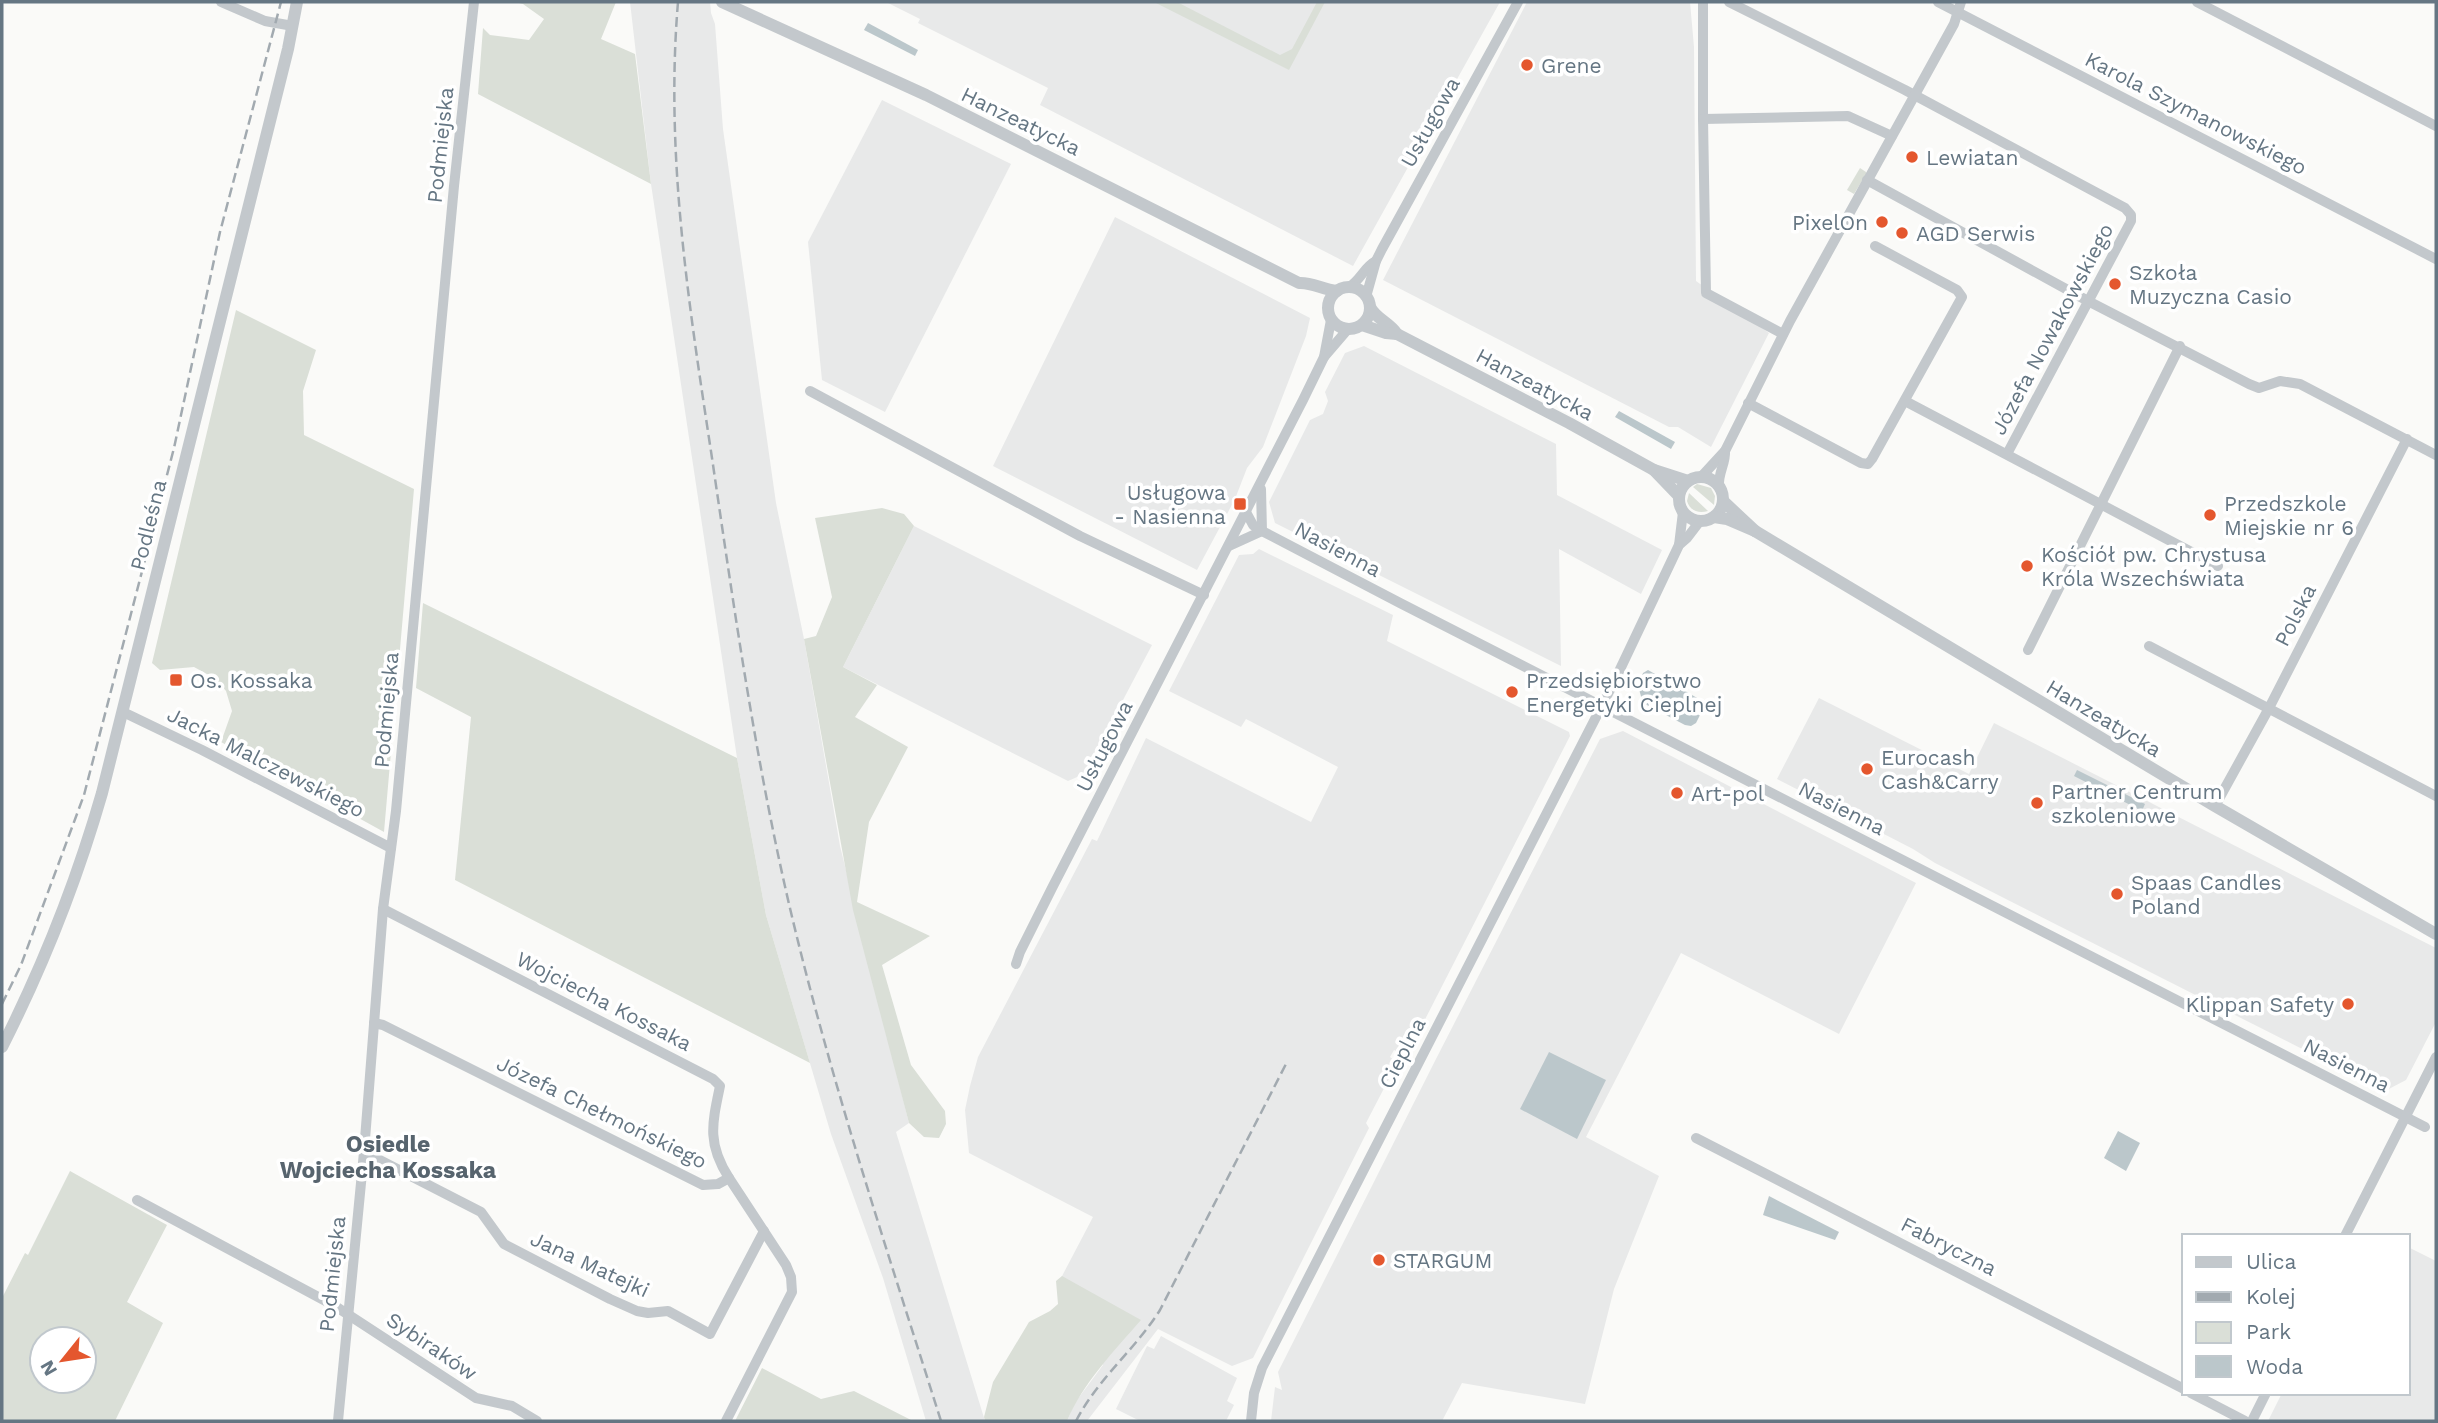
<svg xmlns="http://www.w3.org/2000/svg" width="2438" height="1423" viewBox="0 0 2438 1423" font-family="'Work Sans',sans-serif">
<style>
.built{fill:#e8e9e9}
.green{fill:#dadfd7;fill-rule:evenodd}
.water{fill:#bbc7cb}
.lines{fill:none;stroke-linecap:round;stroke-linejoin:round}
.minor{stroke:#c3c8cc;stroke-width:10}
.tertiary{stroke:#c3c8cc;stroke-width:12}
.rail{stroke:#a2aab0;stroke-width:2.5;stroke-dasharray:10 5;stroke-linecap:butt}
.poi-dot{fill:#e4572e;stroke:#fff;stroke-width:2.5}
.labels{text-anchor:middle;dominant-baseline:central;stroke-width:7;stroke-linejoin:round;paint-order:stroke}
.poi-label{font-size:21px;fill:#657683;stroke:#fff;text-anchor:start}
.street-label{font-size:21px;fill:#657683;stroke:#fff}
.neighbourhood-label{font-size:23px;font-weight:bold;fill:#57646e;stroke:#fff}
</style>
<rect width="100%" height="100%" fill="#fafaf8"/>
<g class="built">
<polygon points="630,2 710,2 711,13 715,24 723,129 776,503 804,639 840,846 909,1123 896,1132 985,1421 926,1421 883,1278 831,1134 766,915 737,758 651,184"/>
<polygon points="886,2 1500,2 1353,266 1040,105 1048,88 918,23 920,19"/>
<polygon points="1527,2 1690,2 1694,47 1696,281 1769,333 1711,447 1678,427 1669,427 1383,280"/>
<polygon points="882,100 1011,164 885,412 822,380 808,242"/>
<polygon points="1115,217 1310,318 1306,336 1263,447 1247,468 1235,499 1197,570 993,466"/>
<polygon points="1364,346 1556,444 1557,495 1662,550 1641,594 1559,549 1561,666 1275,523 1269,502 1310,420 1323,414 1328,401 1325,392 1345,353"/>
<polygon points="914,526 1152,645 1084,774 1068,781 843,667"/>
<polygon points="1259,549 1393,615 1387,641 1569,732 1570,736 1415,1039 1405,1034 1396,1051 1394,1050 1390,1057 1395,1061 1392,1067 1394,1069 1366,1123 1369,1128 1253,1358 1232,1366 1158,1329 1087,1421 1067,1421 1074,1404 1103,1365 1061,1278 1093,1217 969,1153 965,1110 970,1086 978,1057 1092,839 1097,841 1146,738 1311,822 1338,767 1246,719 1241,727 1169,691 1239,555 1253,554"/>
<polygon points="1819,698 1969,774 1994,723 2436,948 2436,1022 2406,1080 2385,1091 1935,863 1913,849 1777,779"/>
<polygon points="1623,731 1916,883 1839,1034 1681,953 1586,1137 1659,1176 1614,1289 1585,1404 1462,1383 1442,1421 1271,1421 1275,1387 1282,1390 1278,1372 1437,1057 1600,739"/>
<polygon points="2408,1247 2436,1261 2436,1421 2268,1421 2282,1393 2408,1393"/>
<polygon points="1161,1336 1237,1378 1227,1401 1234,1405 1226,1421 1140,1421 1116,1409 1147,1346 1154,1349"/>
</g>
<g class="green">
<polygon points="515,2 616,2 601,39 635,54 651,184 478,94 483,28 490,35 529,40 544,19 523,4"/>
<polygon points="1154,2 1179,3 1280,55 1292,49 1317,2 1325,2 1289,70"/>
<polygon points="1860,168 1866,172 1866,174 1854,194 1847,190"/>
<polygon points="236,310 316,350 303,391 304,435 414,489 384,832 221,742 232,711 226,691 216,679 194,667 160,670 152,663"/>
<polygon points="1697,484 1711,488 1715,496 1714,505 1693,487"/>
<path d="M1689,493L1708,511C1699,514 1690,511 1687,501Z"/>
<polygon points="882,508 904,514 914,526 843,667 877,685 855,717 908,747 869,822 857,902 930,936 882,965 911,1065 945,1111 946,1124 939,1138 924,1137 909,1123 853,910 804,639 816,636 832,597 815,518"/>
<polygon points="423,603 737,758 766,915 810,1063 455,880 471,717 416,688"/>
<path d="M70,1171L167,1225L127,1302L163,1323L115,1421H2V1298L25,1253L28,1255ZM42,1339H84V1381H42Z"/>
<path d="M1062,1276L1141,1320C1114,1351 1083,1383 1067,1421H985L984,1417L993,1382L1029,1322L1050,1311L1058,1304L1056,1281Z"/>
<polygon points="762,1368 821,1399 854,1391 913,1421 735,1421"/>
</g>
<g class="water">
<polygon points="868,23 918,50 915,56 864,30"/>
<polygon points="1619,411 1675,442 1671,449 1615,417"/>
<polygon points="1648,670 1706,703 1696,723 1691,726 1685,725 1643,703 1638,686 1643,673"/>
<polygon points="2077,770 2145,804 2142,811 2074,776"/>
<polygon points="1549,1052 1606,1080 1577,1139 1520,1109"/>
<polygon points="2118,1131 2140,1143 2126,1171 2104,1158"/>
<polygon points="1769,1196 1839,1232 1835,1240 1763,1215"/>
</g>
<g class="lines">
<g class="minor">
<polyline points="221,2 265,21 293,26"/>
<polyline points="1703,2 1703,119 1706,293 1783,334"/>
<polyline points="1729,2 1905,90 2125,208 2131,215 2131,221 2007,454"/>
<polyline points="1938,2 2436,259"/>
<polyline points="2197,2 2436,126"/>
<polyline points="1703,119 1848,116 1892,136"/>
<polyline points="1867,180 2088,301 2249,384 2259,388 2280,381 2300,384 2436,455"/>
<path d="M1349,287C1361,280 1364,267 1376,261"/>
<polyline points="1366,297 1376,261 1382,249 1518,2"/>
<polyline points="1324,357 1348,329"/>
<polyline points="810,391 1080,536 1204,595"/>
<polyline points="1905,401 2218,566"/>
<polyline points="1748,403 1861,463 1868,464 1872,459 1962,297 1957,290 1875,246"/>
<polyline points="1702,476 1725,451 1790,321 1954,24 1961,2"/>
<path d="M1719,486C1718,473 1726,463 1725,451"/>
<polyline points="1261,489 1262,531"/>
<polyline points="1246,512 1253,525 1262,531 1400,603 2425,1127"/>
<polyline points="1679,545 1683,512"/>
<polyline points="1229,546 1262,531"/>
<polyline points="2149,646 2436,796"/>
<polyline points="2028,650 2180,346"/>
<polyline points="123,712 202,750 391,848"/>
<polyline points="2215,806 2268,710 2407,439"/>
<path d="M383,909L713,1079L720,1086C712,1124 707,1144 729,1178"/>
<polyline points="1016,964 1020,952 1052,888 1303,400 1324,357 1331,320"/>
<polyline points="374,1023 383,1025 703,1185 718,1184 729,1178 786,1265 791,1277 792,1292 726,1421"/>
<polyline points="1696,1138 2184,1389"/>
<polyline points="364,1152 481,1212 504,1244 610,1299 637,1311 648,1313 668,1311 710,1334 764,1231"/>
<polyline points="137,1200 335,1306 476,1398 512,1406 537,1421"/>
<polyline points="2345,1236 2436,1057"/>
<polyline points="2191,1393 2245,1421"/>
<polyline points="338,1421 364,1152 383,909 396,811 454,186 474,2"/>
<polyline points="1251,1421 1254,1393 1262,1368 1614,682 1679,545 1687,538 1700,521"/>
<polyline points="2252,1421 2266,1393"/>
</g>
<g class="tertiary">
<path d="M722,2L926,95L1299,283C1312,282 1323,290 1337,291"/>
<circle cx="1349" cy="308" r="21"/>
<path d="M1370,307C1376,319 1389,322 1397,334"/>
<polyline points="1362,325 1386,333 1397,334 1569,423 1654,470 1688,481"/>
<polyline points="1654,470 1679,496"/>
<circle cx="1701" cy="499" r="22"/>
<polyline points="1723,501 1755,531"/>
<polyline points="1714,517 1727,519 1755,531 2215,806 2436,934"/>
<path d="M2,1047C43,966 77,880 102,793L288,49L297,2"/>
</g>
<g class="rail">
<path d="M678,2C665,156 689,306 712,458C734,608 755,757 789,904C830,1079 887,1250 941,1421"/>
<polyline points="2,1004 21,965 84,795 174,448 220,232 281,2"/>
<path d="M1076,1421C1099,1377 1134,1351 1160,1310L1287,1062"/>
</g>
</g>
<g class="poi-dot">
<circle cx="1527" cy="65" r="7"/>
<circle cx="1912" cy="157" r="7"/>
<circle cx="1882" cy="222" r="7"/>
<circle cx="1902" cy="233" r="7"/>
<circle cx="2115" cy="284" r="7"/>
<rect x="1233" y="497" width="14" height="14" rx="3.5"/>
<circle cx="2210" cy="515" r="7"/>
<circle cx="2027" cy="566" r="7"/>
<rect x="169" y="673" width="14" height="14" rx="3.5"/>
<circle cx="1512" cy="692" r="7"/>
<circle cx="1867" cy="769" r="7"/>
<circle cx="1677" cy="793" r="7"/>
<circle cx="2037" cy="803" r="7"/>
<circle cx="2117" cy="894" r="7"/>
<circle cx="2348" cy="1004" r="7"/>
<circle cx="1379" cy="1260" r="7"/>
</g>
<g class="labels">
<g class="poi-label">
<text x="1541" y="65">Grene</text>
<text x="1926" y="157">Lewiatan</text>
<text x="1868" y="222" text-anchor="end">PixelOn</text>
<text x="1916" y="233">AGD Serwis</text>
<text x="2129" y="272">Szkoła<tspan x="2129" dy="24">Muzyczna Casio</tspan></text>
<text x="1226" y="492" text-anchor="end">Usługowa<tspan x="1226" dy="24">- Nasienna</tspan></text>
<text x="2224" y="503">Przedszkole<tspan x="2224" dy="24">Miejskie nr 6</tspan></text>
<text x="2041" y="554">Kościół pw. Chrystusa<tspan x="2041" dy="24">Króla Wszechświata</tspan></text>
<text x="190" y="680">Os. Kossaka</text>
<text x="1526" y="680">Przedsiębiorstwo<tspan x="1526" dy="24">Energetyki Cieplnej</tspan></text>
<text x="1881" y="757">Eurocash<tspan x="1881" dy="24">Cash&amp;Carry</tspan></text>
<text x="2051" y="791">Partner Centrum<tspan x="2051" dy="24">szkoleniowe</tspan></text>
<text x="1691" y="793">Art-pol</text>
<text x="2131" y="882">Spaas Candles<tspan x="2131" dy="24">Poland</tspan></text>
<text x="2334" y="1004" text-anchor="end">Klippan Safety</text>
<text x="1393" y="1260">STARGUM</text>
</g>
<g class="street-label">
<text transform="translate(2196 113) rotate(27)">Karola Szymanowskiego</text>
<text transform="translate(1021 121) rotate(26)">Hanzeatycka</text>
<text transform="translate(1430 122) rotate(-61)">Usługowa</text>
<text transform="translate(440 145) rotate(-84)">Podmiejska</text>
<text transform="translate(2052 329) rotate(-62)">Józefa Nowakowskiego</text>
<text transform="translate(1535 384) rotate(28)">Hanzeatycka</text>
<text transform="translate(148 525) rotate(-76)">Podleśna</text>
<text transform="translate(1338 549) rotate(28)">Nasienna</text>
<text transform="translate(2295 615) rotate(-63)">Polska</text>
<text transform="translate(386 710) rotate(-85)">Podmiejska</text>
<text transform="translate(2104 718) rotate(31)">Hanzeatycka</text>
<text transform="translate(1104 746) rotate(-63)">Usługowa</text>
<text transform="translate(266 762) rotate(27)">Jacka Malczewskiego</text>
<text transform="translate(1842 808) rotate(27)">Nasienna</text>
<text transform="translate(604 1001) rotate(27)">Wojciecha Kossaka</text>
<text transform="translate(1402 1053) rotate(-63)">Cieplna</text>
<text transform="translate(2347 1065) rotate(27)">Nasienna</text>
<text transform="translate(602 1112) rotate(26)">Józefa Chełmońskiego</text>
<text transform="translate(1949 1246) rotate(27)">Fabryczna</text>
<text transform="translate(590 1264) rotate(25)">Jana Matejki</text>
<text transform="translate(332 1274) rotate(-84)">Podmiejska</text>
<text transform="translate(432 1346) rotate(34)">Sybiraków</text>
</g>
<g class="neighbourhood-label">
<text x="388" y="1144">Osiedle<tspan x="388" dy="26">Wojciecha Kossaka</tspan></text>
</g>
</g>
<rect width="2438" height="1423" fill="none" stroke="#657683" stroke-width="7"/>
<rect x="2182" y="1234" width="228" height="161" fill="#ffffff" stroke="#c1c8cd" stroke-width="2"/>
<rect x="2196" y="1257" width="35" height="10" fill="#c3c8cc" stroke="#c1c8cd" stroke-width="2"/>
<text x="2246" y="1269" font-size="21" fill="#657683">Ulica</text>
<rect x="2196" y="1292" width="35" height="10" fill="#a2aab0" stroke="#c1c8cd" stroke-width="2"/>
<text x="2246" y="1304" font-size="21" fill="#657683">Kolej</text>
<rect x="2196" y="1322" width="35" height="21" fill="#dadfd7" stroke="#c1c8cd" stroke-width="2"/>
<text x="2246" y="1339" font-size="21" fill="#657683">Park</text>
<rect x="2196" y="1356" width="35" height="21" fill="#bbc7cb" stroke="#c1c8cd" stroke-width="2"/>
<text x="2246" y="1374" font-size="21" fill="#657683">Woda</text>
<g transform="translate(63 1360) rotate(240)"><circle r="33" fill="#ffffff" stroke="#c1c8cd" stroke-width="2"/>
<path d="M0-5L12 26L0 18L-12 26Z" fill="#e4572e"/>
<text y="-10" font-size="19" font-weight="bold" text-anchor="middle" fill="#657683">N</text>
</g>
</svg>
